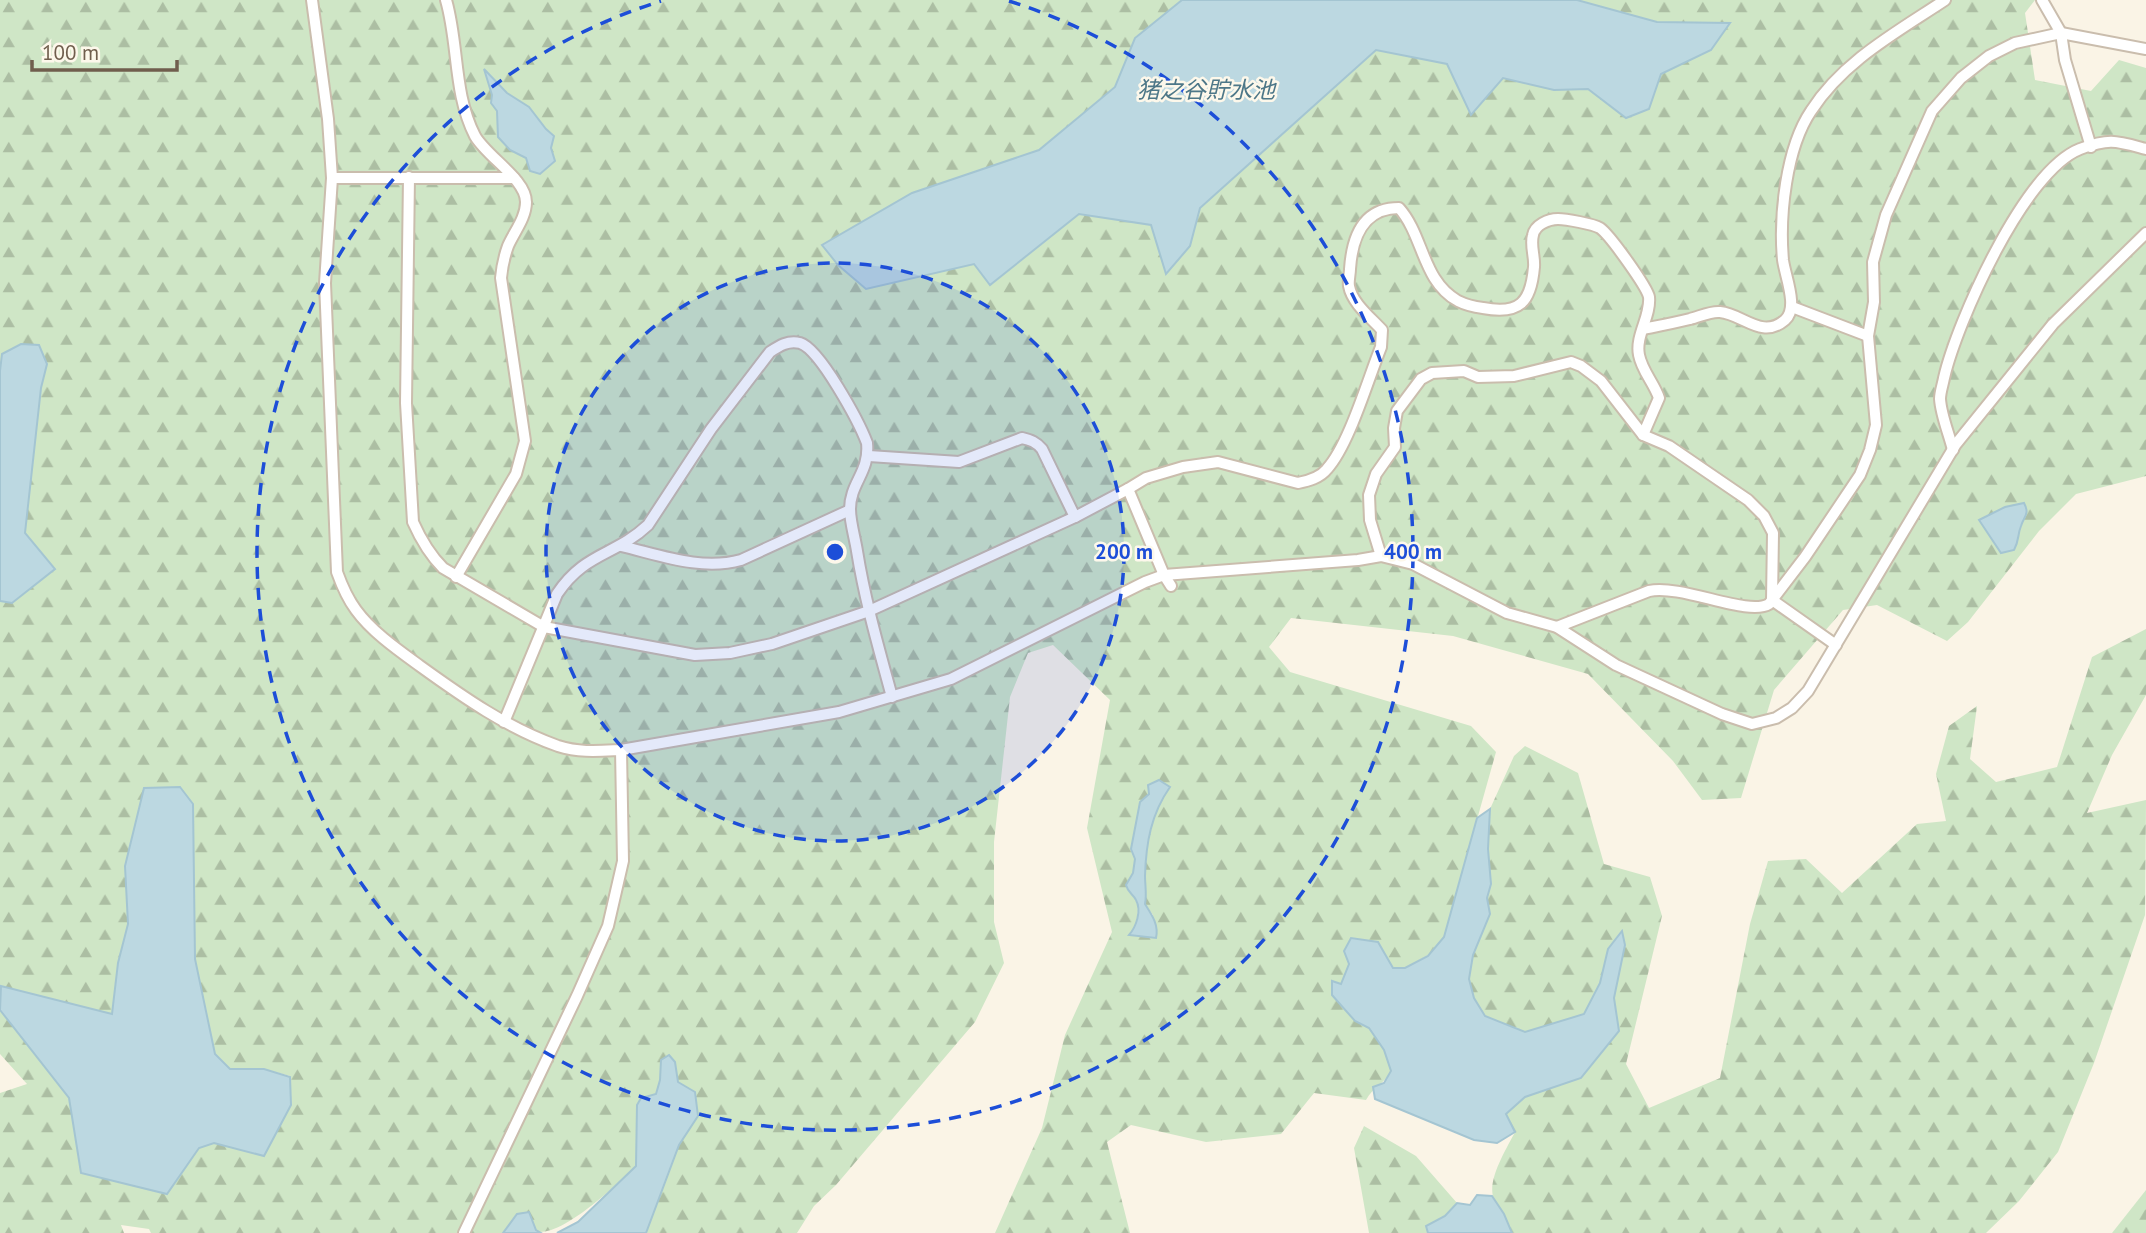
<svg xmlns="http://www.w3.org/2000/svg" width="2146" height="1233" viewBox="0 0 2146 1233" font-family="'PT Sans','Noto Sans JP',sans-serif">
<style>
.forest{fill:url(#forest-firs);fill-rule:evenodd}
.water{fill:#bcd8e1;stroke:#a4c5d2;stroke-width:2}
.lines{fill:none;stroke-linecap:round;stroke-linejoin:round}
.minor-casing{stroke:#cabdad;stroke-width:14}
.minor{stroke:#fff;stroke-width:10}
.ring{fill:none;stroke:#1d4ed8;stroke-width:3.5;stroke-dasharray:12 9}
.labels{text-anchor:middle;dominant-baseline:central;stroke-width:5;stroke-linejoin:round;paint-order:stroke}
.water-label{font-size:23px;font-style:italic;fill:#4d7788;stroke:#fdf8eb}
.centre{fill:#1d4ed8;stroke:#fdf8eb;stroke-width:3.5}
.ring-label{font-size:21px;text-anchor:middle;font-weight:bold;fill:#1d4ed8;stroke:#fdf8eb;stroke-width:5;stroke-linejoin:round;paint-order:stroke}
</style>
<defs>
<pattern id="forest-firs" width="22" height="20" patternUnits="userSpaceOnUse" patternTransform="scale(1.75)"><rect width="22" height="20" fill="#cfe6c6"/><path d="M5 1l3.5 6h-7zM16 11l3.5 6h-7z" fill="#acbea3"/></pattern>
</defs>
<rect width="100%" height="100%" fill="#faf4e6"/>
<g class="forest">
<path d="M0,0H1182L1135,38L1115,87L1039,150L912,193L866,289L975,264L991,285L1079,214L1151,225L1166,273L1190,246L1200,208L1376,50L1447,64L1553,90L1588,89L1626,118L1649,109L1661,74L1711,50L1729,23L1657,22L1577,0H2035L2025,13L2035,80L2091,91L2119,60L2146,68V476L2076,494L2039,531L1968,622L1947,641L1877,605L1843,610L1774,690L1741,798L1702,800L1673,761L1588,674L1453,636L1291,618L1269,647L1290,672L1471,726L1496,752L1444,937L1428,955L1405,968L1349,964L1341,984L1333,981L1355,1021L1369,1028L1384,1050L1391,1071C1384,1084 1373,1087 1366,1100L1314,1093L1281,1134L1206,1142L1131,1125L1107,1142L1130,1233H995L1042,1128L1065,1035L1112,932L1087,828L1110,700L1053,645L1028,653L1010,697L994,842V922L1004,963L975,1022L836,1185L814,1206L797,1233H646L679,1145L698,1116L678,1082L675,1062L661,1060L660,1080L656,1094L641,1098L637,1105L636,1166C617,1184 567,1233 539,1232C531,1228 524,1219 517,1214L503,1233H151L149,1229L121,1225L124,1233H0V1093L27,1084L0,1054V1010L69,1098L82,1173L167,1194L199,1148L214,1143L264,1156L291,1105L290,1076L264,1069H230L215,1054L195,959L193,805L180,787L144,788L125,866L128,924L118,963L113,1014L1,986L0,990V601L12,603L46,558L25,533L41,388L47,364L2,354L0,371ZM1170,787C1151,814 1146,843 1145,876C1145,886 1147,894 1145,904L1153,915L1135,927C1137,919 1140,909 1136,901C1133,895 1128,893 1126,885L1133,873L1135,858L1131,849L1140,802L1149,794Z"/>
<path d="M2146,629V695L2112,755L2087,813L2146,800L2145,915L2094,1063L2058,1152L2019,1201L1986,1233H1512C1507,1220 1499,1211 1494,1199C1486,1181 1507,1148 1515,1132L1505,1115L1525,1097L1581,1078L1618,1031L1614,998L1625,945L1608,949L1600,983L1584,1014L1525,1032L1485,1016L1474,998L1469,979L1473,955L1490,913L1487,897L1491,884L1488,849L1490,809L1514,756L1525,746L1578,773L1604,864L1650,877L1662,916L1626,1064L1649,1108L1720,1078L1750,924L1768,861L1806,859L1842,893L1917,824L1946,821L1936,774L1949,726L1977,706L1970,759L1996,782L2057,767L2092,657Z"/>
<polygon points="1364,1126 1416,1156 1457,1203 1445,1216 1426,1226 1428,1233 1369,1233 1354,1148"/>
<polygon points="2146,1190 2146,1233 2112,1233"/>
</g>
<g class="water">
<polygon points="1182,0 1577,0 1657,22 1730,23 1711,50 1661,74 1649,109 1626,118 1588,89 1554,90 1503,78 1471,115 1447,64 1376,50 1200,208 1190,246 1166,274 1151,225 1079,214 990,285 974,264 866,289 838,265 822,245 912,193 1039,150 1115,87 1135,38"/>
<polygon points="484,69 507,93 529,107 546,129 554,136 551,148 555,161 540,174 530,171 526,158 510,150 498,137 497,111 491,103 492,95"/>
<polygon points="21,344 39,345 47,364 41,388 25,533 55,569 12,603 0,601 0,371 2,354"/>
<path d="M2024,503C2030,514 2024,516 2021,526C2017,536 2020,538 2014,550L2001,553L1979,520L2005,507Z"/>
<path d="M1159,780L1170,787C1151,814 1146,843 1145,876C1145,886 1147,894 1145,904C1152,915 1159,925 1156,938L1129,935C1136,927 1142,911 1136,900C1133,894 1128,893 1126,885L1133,873L1135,859L1131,849L1140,802L1149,794L1148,785Z"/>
<polygon points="180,787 193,804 195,959 215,1054 230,1069 264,1069 290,1077 291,1105 264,1156 214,1143 199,1148 167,1194 81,1173 69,1098 0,1010 1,986 112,1014 118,963 128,924 125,866 144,788"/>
<polygon points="1490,809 1488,849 1491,884 1487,898 1490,914 1473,955 1469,979 1474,998 1485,1016 1525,1032 1584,1014 1600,983 1608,949 1622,931 1625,945 1614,998 1619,1031 1581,1078 1525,1097 1506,1114 1515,1132 1497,1143 1474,1140 1375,1099 1373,1087 1384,1083 1391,1071 1384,1050 1369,1028 1355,1021 1332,995 1332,981 1341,984 1349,964 1344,951 1351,938 1378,942 1393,968 1405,968 1428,956 1444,937 1477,818"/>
<polygon points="669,1055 675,1062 678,1082 695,1092 698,1116 679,1145 646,1233 557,1233 578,1222 636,1166 637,1105 641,1098 656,1094 660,1080 661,1060"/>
<polygon points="1477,1195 1492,1196 1504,1214 1512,1233 1428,1233 1426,1226 1445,1216 1457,1203 1470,1205"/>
<polygon points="529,1212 536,1230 541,1233 503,1233 517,1214"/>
</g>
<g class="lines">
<g class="minor-casing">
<g id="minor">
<path d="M312,0L328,119L332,178L325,283L337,572C342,586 347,598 356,610C372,632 398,650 420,666C463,697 507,728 558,746C580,753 599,751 621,750L839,712L951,679L1145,582L1164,575L1171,586"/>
<path d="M446,0C459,45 453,93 475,136C487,157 526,179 526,202C526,218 514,232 508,246C504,257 502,267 501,278L525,441L516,474L456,577"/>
<polyline points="2042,0 2061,33 2065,60 2091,147"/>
<path d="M409,177L406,403L413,522C421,540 429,554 443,568L544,627L695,655L730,653L772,644L869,611L1075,517L1128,489"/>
<polyline points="332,178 514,178"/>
<polyline points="1792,307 1868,336"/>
<path d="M1643,329C1658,326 1674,323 1690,319C1699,317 1710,311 1720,312C1743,314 1762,340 1785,320C1799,308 1785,276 1783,260C1779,216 1786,148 1811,111C1843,61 1897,32 1945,0"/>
<path d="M1643,435L1659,398C1654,383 1642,371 1639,355C1635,336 1651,316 1649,297C1647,287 1610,235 1600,228C1593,224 1566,219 1558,219C1548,219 1535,225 1533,235C1530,246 1535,256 1534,267C1531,302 1520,315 1483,308C1475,307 1466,305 1458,301C1422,281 1424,236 1399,208C1362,208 1352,239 1350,269C1350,274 1348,281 1349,286C1352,303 1370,317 1382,330L1381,347C1368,379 1349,445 1327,469C1320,478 1308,481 1298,483L1218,462L1183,467L1146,478L1128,489L1164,575L1358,560L1381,556L1413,564L1507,613L1557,627L1616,665L1722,714L1752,724L1776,718L1792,708L1808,691L1956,444L2053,324L2146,233"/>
<path d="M1953,450C1949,434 1941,415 1940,399C1940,392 1943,384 1944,378C1957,322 2024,171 2080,149C2110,138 2116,141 2146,149"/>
<path d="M869,456L959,462L1022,438C1031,440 1036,442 1042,449L1075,517"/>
<path d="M621,546C660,555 701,571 741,560L850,510"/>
<polyline points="1381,556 1370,520 1369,495 1376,474 1395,447 1394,428 1397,411 1421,379 1432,373 1464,371 1478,377 1514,376 1571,362 1581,366 1601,381 1643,435 1669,446 1748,500 1764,516 1773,533 1772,600"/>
<polyline points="1772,600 1836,645"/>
<path d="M1557,627L1649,591C1682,584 1748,617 1769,604L1805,557L1860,475L1870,450L1876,425L1868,336L1874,302L1873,262L1886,215L1932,111L1961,78L1989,56L2015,43L2061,33L2146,49"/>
<path d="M504,722L557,594C585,552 615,556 648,525L711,429L770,352C779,346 788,340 800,343C820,349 859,422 867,443C870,472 850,483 850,509C850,522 855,538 857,551C865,601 879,649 892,697"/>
<polyline points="464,1233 577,996 608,926 623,861 621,750"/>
</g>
</g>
<use href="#minor" class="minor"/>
</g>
<circle cx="835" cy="552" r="289" fill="#1d4ed8" fill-opacity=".12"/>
<g class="ring">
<circle cx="835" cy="552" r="289"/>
<path d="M1009 1A578 578 0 1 1 661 1"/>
</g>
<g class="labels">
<g class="water-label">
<text x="1206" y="89">猪之谷貯水池</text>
</g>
</g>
<circle cx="835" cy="552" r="10" class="centre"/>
<g class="ring-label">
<text x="1124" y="559">200 m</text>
<text x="1413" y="559">400 m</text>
</g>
<path d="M32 60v10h145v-10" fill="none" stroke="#705e4d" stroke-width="3.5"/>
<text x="42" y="60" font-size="21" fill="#705e4d" stroke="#fdf8eb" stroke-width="5" paint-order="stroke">100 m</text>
</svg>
